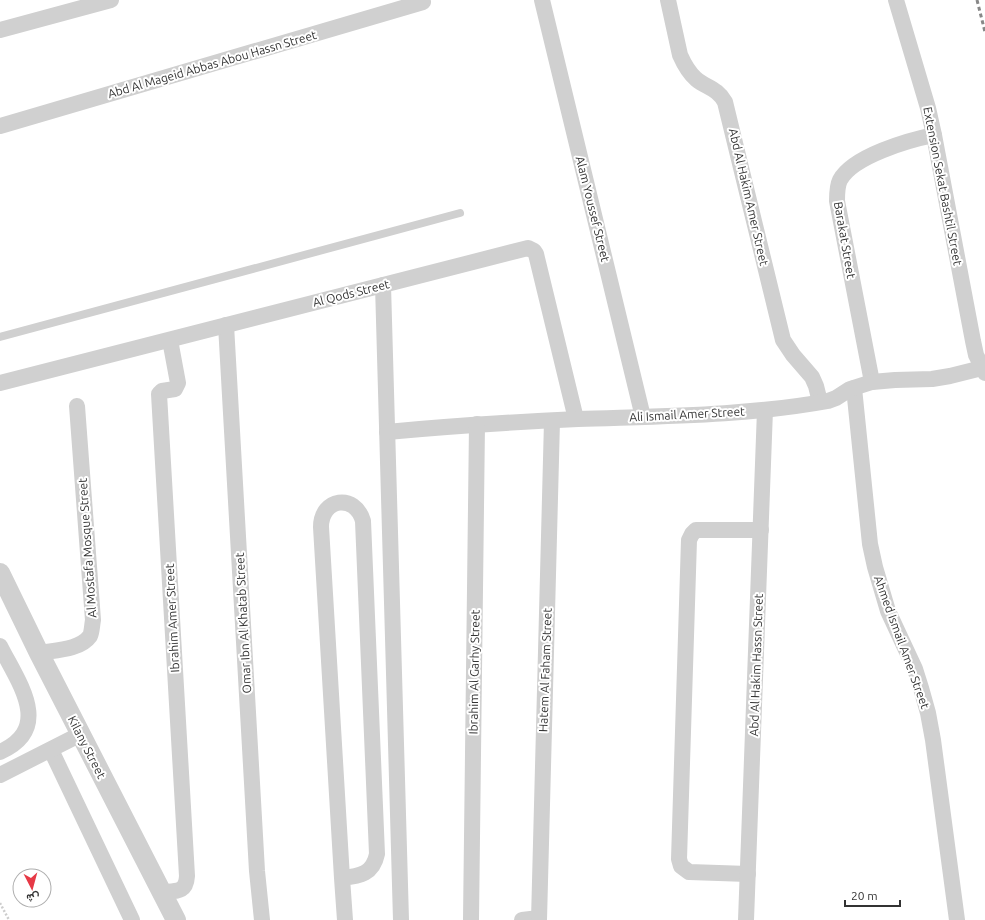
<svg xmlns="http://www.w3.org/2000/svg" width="985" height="920" viewBox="0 0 985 920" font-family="Ubuntu,Vazirmatn,sans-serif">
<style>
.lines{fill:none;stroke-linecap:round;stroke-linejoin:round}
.path{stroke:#cdcdcd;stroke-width:2.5;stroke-dasharray:2 2;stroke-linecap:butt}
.service{stroke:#d0d0d0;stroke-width:8}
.minor{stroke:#d0d0d0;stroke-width:16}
.tertiary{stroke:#d0d0d0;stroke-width:20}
.rail{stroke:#888;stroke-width:3;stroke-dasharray:4 3;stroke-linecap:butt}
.labels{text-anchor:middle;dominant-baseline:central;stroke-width:4;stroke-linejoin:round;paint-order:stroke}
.street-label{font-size:12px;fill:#333;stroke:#fff}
</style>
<rect width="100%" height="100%" fill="#fff"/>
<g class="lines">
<polyline class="path" points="0,903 9,920"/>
<polyline class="service" points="0,337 460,213"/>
<g class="minor">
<polyline points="542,0 643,417"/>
<path d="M668,0L680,55C684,64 688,72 696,79C707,88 717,88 725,102L783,340L793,355L812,377L816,386L820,402"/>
<polyline points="896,0 928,108 934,135 973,341 976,355 985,373"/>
<polyline points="0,30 111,0"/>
<polyline points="0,126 423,2"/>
<polyline points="383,285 401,920"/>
<polyline points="226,325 257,871 262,920"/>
<path d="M872,382L837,201C837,193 837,186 840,180C853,156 909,140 934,135"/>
<polyline points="0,383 528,248 534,251 536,254 576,419"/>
<polyline points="854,388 870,544 875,567 888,611 915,669 921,688 928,713 933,740 957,920"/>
<path d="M387,432C450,426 514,422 578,419C661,416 746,416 828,401L836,398L850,389L872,382L895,380L932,379L950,376L982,368"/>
<path d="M0,646C18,682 54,728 0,752"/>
<path d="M39,653C55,650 80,650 90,636C92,632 92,625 93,620L77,406"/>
<polyline points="51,750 132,920"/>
<polyline points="0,775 81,734"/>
<polyline points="748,874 689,872 681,866 679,859 689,540 692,534 696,530 761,530"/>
<path d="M342,878C360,876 373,874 377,854L363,521C355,493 321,498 321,527L342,878L345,920"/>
<path d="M163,892C176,891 186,893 187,876L159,394L162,391L175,389L178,383L170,340"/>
<polyline points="471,920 477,424"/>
<polyline points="522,920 539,918"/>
<polyline points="539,920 552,421"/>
<polyline points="746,920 765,410"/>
</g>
<polyline class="tertiary" points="0,573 39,653 176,920"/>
<polyline class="rail" points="977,0 985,32"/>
</g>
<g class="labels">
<g class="street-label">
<text transform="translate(212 64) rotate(-16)">Abd Al Mageid Abbas Abou Hassn Street</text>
<text transform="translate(943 186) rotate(79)">Extension Sekat Bashtil Street</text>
<text transform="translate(749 197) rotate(77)">Abd Al Hakim Amer Street</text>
<text transform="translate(593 209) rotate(76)">Alam Youssef Street</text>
<text transform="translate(845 240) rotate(80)">Barakat Street</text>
<text transform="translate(351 293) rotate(-14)">Al Qods Street</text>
<text transform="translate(687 414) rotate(-3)">Ali Ismail Amer Street</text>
<text transform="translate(87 548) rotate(-94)">Al Mostafa Mosque Street</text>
<text transform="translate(172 618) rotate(-93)">Ibrahim Amer Street</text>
<text transform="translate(243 623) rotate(-93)">Omar Ibn Al Khatab Street</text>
<text transform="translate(902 642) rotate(70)">Ahmed Ismail Amer Street</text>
<text transform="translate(756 665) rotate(-88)">Abd Al Hakim Hassn Street</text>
<text transform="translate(545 670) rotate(-88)">Hatem Al Faham Street</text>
<text transform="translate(474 672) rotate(-89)">Ibrahim Al Garhy Street</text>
<text transform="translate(87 747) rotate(63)">Kilany Street</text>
</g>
</g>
<g transform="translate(32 888) rotate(174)"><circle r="19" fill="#ffffff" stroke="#adadad"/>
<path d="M0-3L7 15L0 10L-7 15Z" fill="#e63946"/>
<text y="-6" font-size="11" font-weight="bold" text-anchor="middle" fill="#333333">ش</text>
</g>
<path d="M845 900v6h55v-6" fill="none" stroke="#333333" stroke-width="2"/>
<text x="851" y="900" font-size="12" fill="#333333" stroke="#ffffff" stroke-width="3" paint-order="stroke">20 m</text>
</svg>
